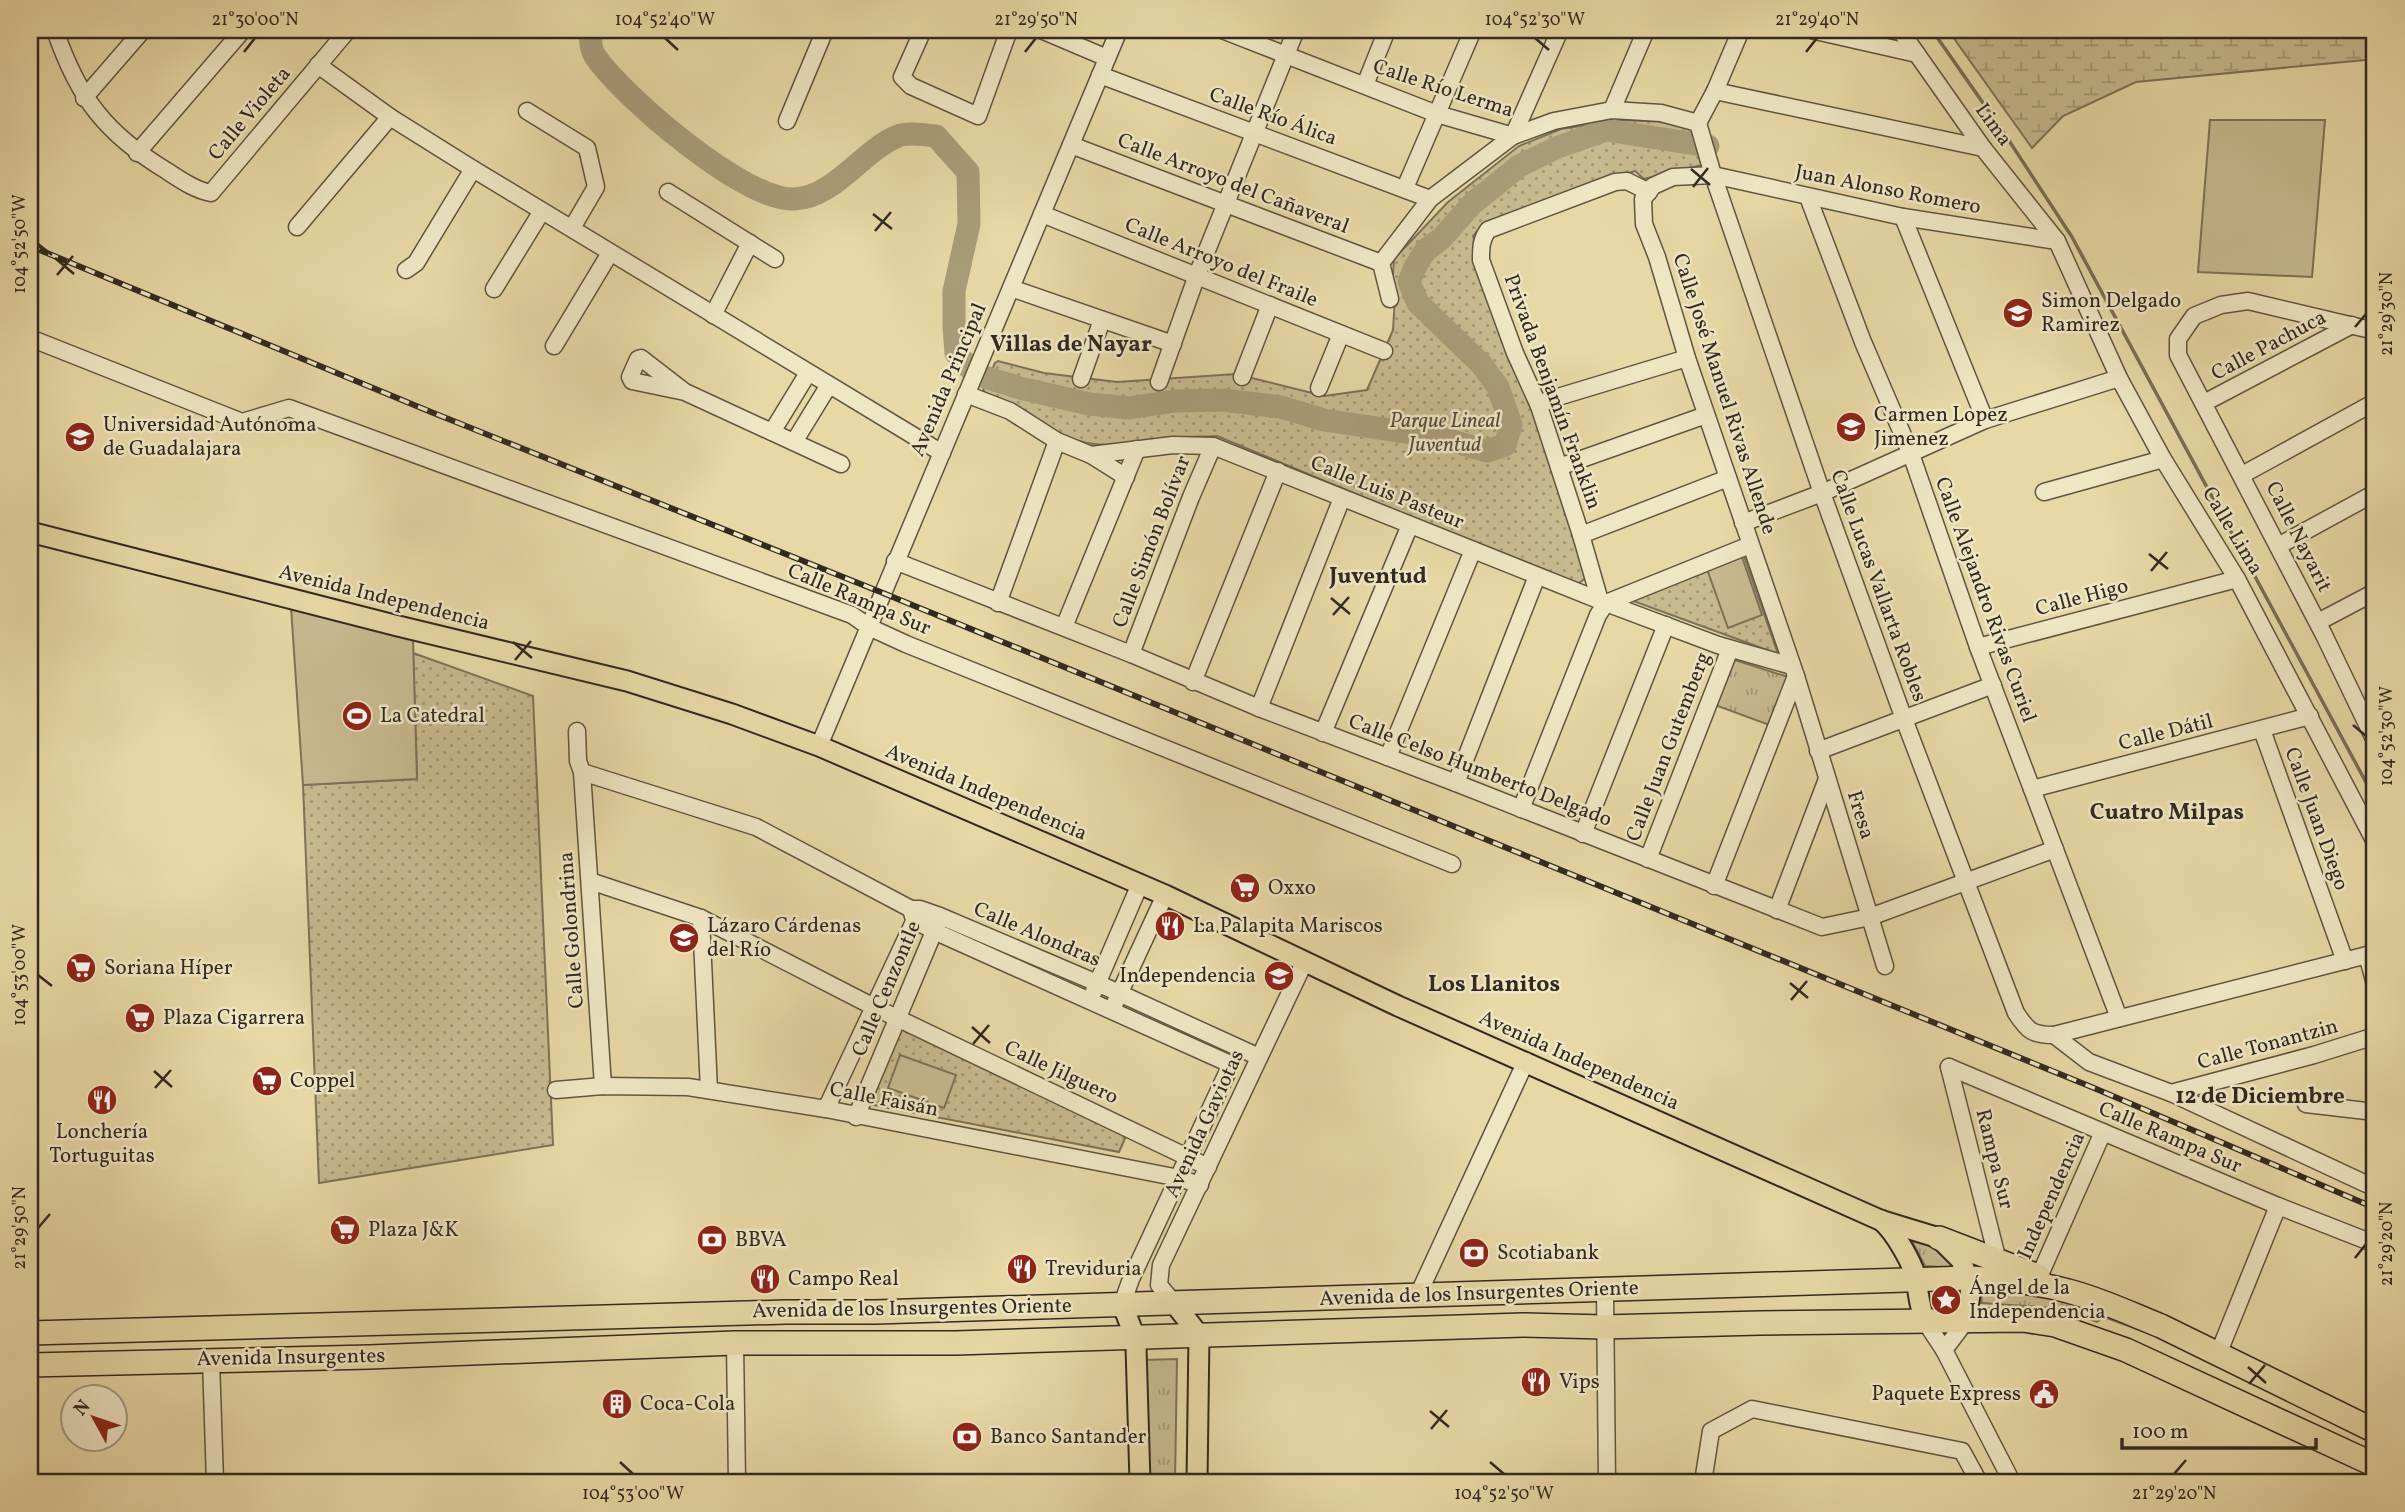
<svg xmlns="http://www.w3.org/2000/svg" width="2405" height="1512" viewBox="0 0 2405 1512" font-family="Vollkorn,serif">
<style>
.grass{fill:url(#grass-tufts);stroke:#7d7258;stroke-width:2}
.wetland{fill:url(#wetland-marsh);stroke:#7d7258;stroke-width:2}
.park{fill:url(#park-dots);stroke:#7d7258;stroke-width:2}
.garden{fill:#c8ba8f;stroke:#7d7258;stroke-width:2}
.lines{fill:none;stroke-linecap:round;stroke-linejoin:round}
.stream{stroke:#796e55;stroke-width:3.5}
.river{stroke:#a99c78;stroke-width:23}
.minor-casing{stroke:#5f5542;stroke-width:19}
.major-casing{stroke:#322921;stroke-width:23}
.highway-casing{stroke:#322921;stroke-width:26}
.minor{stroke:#efe6c4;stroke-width:16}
.major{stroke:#e7d8a5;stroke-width:19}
.highway{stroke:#e7d8a5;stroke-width:23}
.rail-casing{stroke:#322921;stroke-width:6}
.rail{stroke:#efe6c4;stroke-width:3.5;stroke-dasharray:10;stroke-linecap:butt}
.ticks{fill:none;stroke:#322921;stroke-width:2.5}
.labels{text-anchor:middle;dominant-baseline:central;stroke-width:5;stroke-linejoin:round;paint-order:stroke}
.street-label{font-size:21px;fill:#322921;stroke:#efe6c4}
.poi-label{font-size:21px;fill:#322921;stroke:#efe6c4;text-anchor:start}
.park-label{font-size:21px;font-style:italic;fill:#584d3c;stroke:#efe6c4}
.neighbourhood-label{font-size:23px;font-weight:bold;fill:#322921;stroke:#efe6c4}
.neatline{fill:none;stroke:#322921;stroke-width:2.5}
.ticks-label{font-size:18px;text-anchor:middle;fill:#322921}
</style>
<defs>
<pattern id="grass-tufts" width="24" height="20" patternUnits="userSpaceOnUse" patternTransform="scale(1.75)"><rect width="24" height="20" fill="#c8ba8f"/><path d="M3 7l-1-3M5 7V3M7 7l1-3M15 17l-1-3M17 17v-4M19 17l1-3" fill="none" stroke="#a39774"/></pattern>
<pattern id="wetland-marsh" width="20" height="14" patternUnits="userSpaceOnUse" patternTransform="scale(1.75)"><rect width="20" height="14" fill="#c8ba8f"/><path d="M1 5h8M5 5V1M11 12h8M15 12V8" fill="none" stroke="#a39774"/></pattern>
<pattern id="park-dots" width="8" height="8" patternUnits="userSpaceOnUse" patternTransform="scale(1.75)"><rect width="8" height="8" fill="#c8ba8f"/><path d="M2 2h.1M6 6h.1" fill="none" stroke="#a39774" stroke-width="1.8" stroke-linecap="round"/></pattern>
</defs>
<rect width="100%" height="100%" fill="#e7d8a5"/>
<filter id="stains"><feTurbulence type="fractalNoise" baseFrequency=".00286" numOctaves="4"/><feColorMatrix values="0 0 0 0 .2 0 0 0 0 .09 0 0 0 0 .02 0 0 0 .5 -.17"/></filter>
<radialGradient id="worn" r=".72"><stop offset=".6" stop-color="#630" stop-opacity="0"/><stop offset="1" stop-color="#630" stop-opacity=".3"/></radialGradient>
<g class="grass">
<polygon points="1735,660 1791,678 1772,726 1715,705"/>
<polygon points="1910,1237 1949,1250 1954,1268 1925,1266"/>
<polygon points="1982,1288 2068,1297 2145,1332 2104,1317 2097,1322 2055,1308 1981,1303"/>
<circle cx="1946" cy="1300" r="11"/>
<polygon points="1177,1359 1175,1482 1150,1482 1143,1360"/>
</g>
<polygon class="wetland" points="1948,30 2375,30 2375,59 2136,82 2063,116 2032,148"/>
<g class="park">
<path d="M1621,120L1696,123L1706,164L1644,179L1635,171L1485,222L1473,236L1490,292L1529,399L1588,576L1578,584L1452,534L1217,436C1203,437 1188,436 1174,438C1138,442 1102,452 1067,437C1047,428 1030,414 1011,403C1001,397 991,400 983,390L995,363L998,361L1044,373L1117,382L1236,374L1324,396L1367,390L1393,330L1395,297L1392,289L1394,259L1448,202L1519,146L1561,129Z"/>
<polygon points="1743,553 1778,654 1625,598"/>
<polygon points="413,653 533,696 553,1145 319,1183 303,785 417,779"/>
<polygon points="901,1028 1126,1136 1119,1152 868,1104"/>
</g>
<g class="garden">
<polygon points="2210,120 2325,120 2312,277 2198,272"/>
<polygon points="1742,557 1762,615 1728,628 1707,569"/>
<polygon points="291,607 413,639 417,779 303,785"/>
<polygon points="900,1055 956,1075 944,1108 888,1088"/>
</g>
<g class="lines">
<polyline class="stream" points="1932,30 2004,133 2072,237 2375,799"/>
<path class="river" d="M591,30C590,39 590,48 595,56C622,96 745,202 795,199C835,197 863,150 898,136C908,132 925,135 936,136L968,172L969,224L954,291V327L956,353L975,374L1020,388L1089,404L1129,408L1175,401L1222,400L1281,407L1324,420L1438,437L1487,451L1505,445L1511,425L1498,387L1481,364L1418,303L1409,282L1415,267L1426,250L1442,238L1472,204L1519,166L1558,147L1606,130L1708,146"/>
<g class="minor-casing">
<g id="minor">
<path d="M55,30C78,98 106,134 167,171C181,180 195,190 211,193L348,30"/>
<polyline points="923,30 902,77 911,86 978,116 1009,30"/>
<polyline points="1041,30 1107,58"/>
<polyline points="1222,30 1437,114 1513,136 1554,121 1612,110 1661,113 1698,123"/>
<polyline points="1811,30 1917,54"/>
<polyline points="1900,30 1983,148 2057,241 2119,378 2163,459 2237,579 2375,842"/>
<polyline points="318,65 390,117 473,169 942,453"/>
<polyline points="1100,75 1430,199"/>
<polyline points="1365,85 1387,30"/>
<polyline points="1715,91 1983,148"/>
<polyline points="84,98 143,30"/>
<polyline points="1612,110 1646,30"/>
<polyline points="527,111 587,148 596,187 572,228"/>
<polyline points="787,121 825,30"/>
<path d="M1698,123L1713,175L1822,493L1904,719L2016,1013C2028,1031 2032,1035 2054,1035L2375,953"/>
<polyline points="1698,123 1715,91 1741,30"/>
<polyline points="1071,145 1381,263"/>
<polyline points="137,153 243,30"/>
<polyline points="1405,188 1473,30"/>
<polyline points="668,192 775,259"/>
<polyline points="1808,197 1863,342 1911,454 1978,647 2119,1018"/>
<polyline points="1042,214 1384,351"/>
<polyline points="1903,217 1985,420"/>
<polyline points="297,227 390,117"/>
<polyline points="406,270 416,263 473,169"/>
<polyline points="1011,288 1173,344"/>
<polyline points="494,289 542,211"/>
<polyline points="1390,299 1381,263 1430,199 1513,136 1560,30"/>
<polyline points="713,315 750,243"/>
<polyline points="2375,331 2248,301 2221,305 2194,316 2178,339 2178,355 2324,635 2375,741"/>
<polyline points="30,338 242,422 289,408 852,615 869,627 906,644 1452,864"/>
<polyline points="554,346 610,253"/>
<polyline points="1242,377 1270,305"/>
<polyline points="1081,379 1102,320"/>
<polyline points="1159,382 1197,275 1296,30"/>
<polyline points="1319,388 1341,334"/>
<polyline points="685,392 632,381 630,377 638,359 641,358 685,392 841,464"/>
<polyline points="966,394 1010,411 1057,441 1091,455 1173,445 1213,446 1606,603 1718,645 1792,666"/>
<polyline points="2204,403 2352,325"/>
<polyline points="1539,406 1548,400 1687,358"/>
<polyline points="772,432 808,373"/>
<polyline points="794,442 829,385"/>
<polyline points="1091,455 1126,477"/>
<polyline points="1559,467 1706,415"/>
<polyline points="2242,475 2375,402"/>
<polyline points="2044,492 2163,459"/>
<polyline points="1743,523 1822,493 1985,420 2119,378"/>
<polyline points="1581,535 1728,478"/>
<polyline points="2278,546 2375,493"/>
<polyline points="895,561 1131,654 1259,708 1456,783 1822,927 1870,917 2055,849"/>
<path d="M1600,601L1581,535L1539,406L1515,353L1481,260C1481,248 1481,240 1488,230L1615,182L1627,181L1649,192"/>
<polyline points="998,603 1057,441"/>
<polyline points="2318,622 2375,592"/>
<polyline points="1064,627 1137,449"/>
<polyline points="1978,647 2237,579"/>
<polyline points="1131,654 1191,497 1213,446"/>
<polyline points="1193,682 1278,471"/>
<polyline points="1259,708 1342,498"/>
<polyline points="2262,730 2345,961"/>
<polyline points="577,731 578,761 582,772 603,1086"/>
<polyline points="1323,733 1410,525"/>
<polyline points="819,746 1119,30"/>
<polyline points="1818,751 1993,685"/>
<polyline points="1388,757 1473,550"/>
<polyline points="582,772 756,827 911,909 920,909 940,916 1097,983 1259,1057"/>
<polyline points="1456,783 1537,576"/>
<polyline points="2032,789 2310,716"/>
<polyline points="1521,809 1598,615 1606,603 1750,545"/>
<polyline points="1583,834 1666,625"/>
<polyline points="1648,859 1730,649"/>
<polyline points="590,881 701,918 874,1007 1208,1167"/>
<polyline points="1714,886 1796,676"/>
<polyline points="911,909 914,920 934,931 1228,1063 1228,1071 1131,1279 1122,1304"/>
<polyline points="1777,910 1827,779"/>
<polyline points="701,918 709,1090"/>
<polyline points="2367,955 2375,984"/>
<polyline points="1885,966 1796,676 1687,358 1657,257 1644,224 1643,199 1653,186 1673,177 1713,175 1903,217 2057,241"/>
<polyline points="1094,991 1140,884"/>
<polyline points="1115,1003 1165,895"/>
<polyline points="2054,1035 2089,1062 2171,1093 2375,1188"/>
<polyline points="1949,1067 2278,1206 2375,1244"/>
<polyline points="1949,1067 1998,1261"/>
<polyline points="556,1090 603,1086 688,1087 826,1109 1179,1178 1200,1185"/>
<polyline points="2171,1093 2314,1055 2375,1036"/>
<polyline points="2306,1104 2375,1112"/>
<polyline points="826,1109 919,911"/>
<polyline points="856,1117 938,922"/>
<polyline points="2039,1277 2103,1132"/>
<polyline points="1605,1290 1607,1482"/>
<polyline points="1418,1295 1526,1061"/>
<polyline points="1174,1303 1159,1285 1161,1265 1305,961"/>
<polyline points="1925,1321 1944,1350 2012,1482"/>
<polyline points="735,1343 737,1482"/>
<polyline points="1944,1350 1966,1321"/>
<polyline points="2216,1354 2221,1347 2278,1206"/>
<polyline points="211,1360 215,1482"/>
<polyline points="1703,1482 1711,1431 1752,1409 1962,1451 1979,1482"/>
</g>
</g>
<g class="major-casing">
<g id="major">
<polyline points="30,532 398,626 627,681 732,714 819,746 1165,895 1398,1006 1880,1220 1939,1238 1961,1260 1971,1288 1966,1321"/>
<path d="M1881,1220C1895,1232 1914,1265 1917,1282C1918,1296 1920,1307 1925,1321"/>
<polyline points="1174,1303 1199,1335 1197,1482"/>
<polyline points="1122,1304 1135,1337 1136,1347 1140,1482"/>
</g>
</g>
<g class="highway-casing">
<g id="highway">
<polyline points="1939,1238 2038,1276"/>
<path d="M30,1333L786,1312H876L1969,1278C2002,1280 2036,1282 2068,1291C2100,1299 2131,1314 2161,1326L2375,1431"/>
<polyline points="30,1365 369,1357 735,1343 956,1343 1523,1325 1604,1327 1760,1323 2023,1320 2055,1325 2126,1350 2375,1465"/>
</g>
</g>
<use href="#minor" class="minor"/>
<use href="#major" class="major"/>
<use href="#highway" class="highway"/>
<g class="rail-casing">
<polyline id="rail" points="30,246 431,412 883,593 2094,1088 2375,1208"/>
</g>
<use href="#rail" class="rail"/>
</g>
<path class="ticks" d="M665,38L678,50M1535,38L1549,50M244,52L255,38M1025,52L1036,38M1806,52L1817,38M1691,169L1710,185M1693,187L1708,168M873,214L892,229M875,231L891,212M38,244L52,255M55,258L74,274M57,275L73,256M2355,327L2366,314M2149,554L2168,569M2151,571L2167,552M1331,598L1350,614M1333,615L1349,597M513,642L532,658M515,660L531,641M2353,725L2366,736M38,975L52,986M1790,983L1808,998M1791,1000L1807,981M972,1027L990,1043M973,1044L989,1025M154,1071L172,1087M155,1088L171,1070M38,1228L50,1214M2355,1258L2366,1244M2248,1367L2266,1383M2249,1384L2265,1365M1430,1411L1449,1427M1431,1429L1447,1410M620,1462L633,1474M1490,1462L1504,1474M2174,1474L2186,1460"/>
<defs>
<g id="school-disc" transform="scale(1.575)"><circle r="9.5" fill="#8f2418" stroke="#efe6c4"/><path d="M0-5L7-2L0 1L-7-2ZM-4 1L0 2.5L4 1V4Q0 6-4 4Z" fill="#fff"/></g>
<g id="university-disc" transform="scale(1.575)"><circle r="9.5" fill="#8f2418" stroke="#efe6c4"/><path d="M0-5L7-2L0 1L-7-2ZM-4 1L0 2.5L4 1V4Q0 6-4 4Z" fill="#fff"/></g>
<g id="stadium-disc" transform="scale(1.575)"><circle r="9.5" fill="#8f2418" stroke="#efe6c4"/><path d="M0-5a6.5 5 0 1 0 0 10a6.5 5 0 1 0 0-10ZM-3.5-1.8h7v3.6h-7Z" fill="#fff"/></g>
<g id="supermarket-disc" transform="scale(1.575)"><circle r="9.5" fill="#8f2418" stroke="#efe6c4"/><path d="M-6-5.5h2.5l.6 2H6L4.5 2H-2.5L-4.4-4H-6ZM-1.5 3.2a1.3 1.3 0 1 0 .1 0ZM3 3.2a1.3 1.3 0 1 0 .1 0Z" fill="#fff"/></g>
<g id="restaurant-disc" transform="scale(1.575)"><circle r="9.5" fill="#8f2418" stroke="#efe6c4"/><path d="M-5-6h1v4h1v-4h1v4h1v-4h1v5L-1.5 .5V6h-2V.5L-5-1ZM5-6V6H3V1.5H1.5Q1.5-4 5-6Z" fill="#fff"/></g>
<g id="bank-disc" transform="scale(1.575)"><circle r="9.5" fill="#8f2418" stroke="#efe6c4"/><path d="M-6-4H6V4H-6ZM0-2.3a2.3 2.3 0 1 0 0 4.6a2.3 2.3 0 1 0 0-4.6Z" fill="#fff"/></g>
<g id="sight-disc" transform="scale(1.575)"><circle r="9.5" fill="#8f2418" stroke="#efe6c4"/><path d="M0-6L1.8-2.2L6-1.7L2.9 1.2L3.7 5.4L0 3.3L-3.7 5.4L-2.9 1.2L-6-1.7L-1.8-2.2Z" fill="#fff"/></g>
<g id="civic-disc" transform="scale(1.575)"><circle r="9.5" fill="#8f2418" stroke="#efe6c4"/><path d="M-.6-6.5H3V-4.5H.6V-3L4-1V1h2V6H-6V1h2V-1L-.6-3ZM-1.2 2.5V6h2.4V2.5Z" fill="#fff"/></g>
<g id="building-disc" transform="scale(1.575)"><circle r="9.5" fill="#8f2418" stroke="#efe6c4"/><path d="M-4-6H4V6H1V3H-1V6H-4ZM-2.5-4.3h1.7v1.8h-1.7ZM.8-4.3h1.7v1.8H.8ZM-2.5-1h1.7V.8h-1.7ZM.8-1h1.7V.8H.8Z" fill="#fff"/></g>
</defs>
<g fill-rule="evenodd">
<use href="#school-disc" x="2018" y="313"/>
<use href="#school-disc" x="1851" y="427"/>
<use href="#university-disc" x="80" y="437"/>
<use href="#stadium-disc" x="357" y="716"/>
<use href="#supermarket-disc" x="1245" y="888"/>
<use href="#restaurant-disc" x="1170" y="926"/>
<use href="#school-disc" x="684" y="938"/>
<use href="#supermarket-disc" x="81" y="968"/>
<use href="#school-disc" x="1279" y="976"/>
<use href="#supermarket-disc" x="140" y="1018"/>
<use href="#supermarket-disc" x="267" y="1081"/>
<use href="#restaurant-disc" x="102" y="1100"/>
<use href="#supermarket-disc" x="345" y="1230"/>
<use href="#bank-disc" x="712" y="1240"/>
<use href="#bank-disc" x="1474" y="1253"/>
<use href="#restaurant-disc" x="1022" y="1269"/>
<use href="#restaurant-disc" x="765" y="1279"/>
<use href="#sight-disc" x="1946" y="1300"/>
<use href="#restaurant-disc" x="1536" y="1382"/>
<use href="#civic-disc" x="2044" y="1394"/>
<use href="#building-disc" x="617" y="1404"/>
<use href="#bank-disc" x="967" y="1437"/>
</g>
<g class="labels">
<g class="street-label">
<text transform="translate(1443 89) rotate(18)">Calle Río Lerma</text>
<text transform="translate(250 114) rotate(-50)">Calle Violeta</text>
<text transform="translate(1273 117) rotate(20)">Calle Río Álica</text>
<text transform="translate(1993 125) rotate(54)">Lima</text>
<text transform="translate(1233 184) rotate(21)">Calle Arroyo del Cañaveral</text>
<text transform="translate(1888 190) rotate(11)">Juan Alonso Romero</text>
<text transform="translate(1221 263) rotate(22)">Calle Arroyo del Fraile</text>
<text transform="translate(2269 346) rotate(-28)">Calle Pachuca</text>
<text transform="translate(949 380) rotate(-67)">Avenida Principal</text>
<text transform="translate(1552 392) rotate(70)">Privada Benjamín Franklin</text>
<text transform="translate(1724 394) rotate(72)">Calle José Manuel Rivas Allende</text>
<text transform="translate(1387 493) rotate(22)">Calle Luis Pasteur</text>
<text transform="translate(2232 531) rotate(59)">Calle Lima</text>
<text transform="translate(2298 537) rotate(63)">Calle Nayarit</text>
<text transform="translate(1152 542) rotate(-69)">Calle Simón Bolívar</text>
<text transform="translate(1878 586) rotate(70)">Calle Lucas Vallarta Robles</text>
<text transform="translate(384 598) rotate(14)">Avenida Independencia</text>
<text transform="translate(2082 598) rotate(-15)">Calle Higo</text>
<text transform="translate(859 600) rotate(23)">Calle Rampa Sur</text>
<text transform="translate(1985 600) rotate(70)">Calle Alejandro Rivas Curiel</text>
<text transform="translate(2166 733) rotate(-14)">Calle Dátil</text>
<text transform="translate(1669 747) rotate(-69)">Calle Juan Gutemberg</text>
<text transform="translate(1480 771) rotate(21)">Calle Celso Humberto Delgado</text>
<text transform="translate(986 793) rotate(23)">Avenida Independencia</text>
<text transform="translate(1860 815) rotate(73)">Fresa</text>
<text transform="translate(2316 819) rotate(70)">Calle Juan Diego</text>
<text transform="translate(572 930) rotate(-94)">Calle Golondrina</text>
<text transform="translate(1037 935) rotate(23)">Calle Alondras</text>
<text transform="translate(887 989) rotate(-67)">Calle Cenzontle</text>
<text transform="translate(2268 1045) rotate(-15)">Calle Tonantzin</text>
<text transform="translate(1579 1061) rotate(24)">Avenida Independencia</text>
<text transform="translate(1061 1073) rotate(25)">Calle Jilguero</text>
<text transform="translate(884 1100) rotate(11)">Calle Faisán</text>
<text transform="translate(1205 1124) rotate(-65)">Avenida Gaviotas</text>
<text transform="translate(2170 1138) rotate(23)">Calle Rampa Sur</text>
<text transform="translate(1994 1159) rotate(76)">Rampa Sur</text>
<text transform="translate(2052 1196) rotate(-66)">Independencia</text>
<text transform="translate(1479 1294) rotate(-2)">Avenida de los Insurgentes Oriente</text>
<text transform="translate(912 1309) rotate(-1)">Avenida de los Insurgentes Oriente</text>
<text transform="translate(291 1358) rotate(-1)">Avenida Insurgentes</text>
</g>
<g class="poi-label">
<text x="2041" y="301">Simon Delgado<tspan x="2041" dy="24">Ramirez</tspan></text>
<text x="1874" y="415">Carmen Lopez<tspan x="1874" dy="24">Jimenez</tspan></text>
<text x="103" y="425">Universidad Autónoma<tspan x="103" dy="24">de Guadalajara</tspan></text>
<text x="380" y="716">La Catedral</text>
<text x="1268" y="888">Oxxo</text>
<text x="707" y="926">Lázaro Cárdenas<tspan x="707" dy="24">del Río</tspan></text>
<text x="1193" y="926">La Palapita Mariscos</text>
<text x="104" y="968">Soriana Híper</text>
<text x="1256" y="976" text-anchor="end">Independencia</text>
<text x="163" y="1018">Plaza Cigarrera</text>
<text x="290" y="1081">Coppel</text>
<text x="102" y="1132" text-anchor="middle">Lonchería<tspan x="102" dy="24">Tortuguitas</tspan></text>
<text x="368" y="1230">Plaza J&amp;K</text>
<text x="735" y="1240">BBVA</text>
<text x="1497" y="1253">Scotiabank</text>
<text x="1045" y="1269">Treviduria</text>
<text x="788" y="1279">Campo Real</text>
<text x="1969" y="1288">Ángel de la<tspan x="1969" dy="24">Independencia</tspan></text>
<text x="1559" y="1382">Vips</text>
<text x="2021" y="1394" text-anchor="end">Paquete Express</text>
<text x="640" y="1404">Coca-Cola</text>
<text x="990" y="1437">Banco Santander</text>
</g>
<g class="park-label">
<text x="1445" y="421">Parque Lineal<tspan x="1445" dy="24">Juventud</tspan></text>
</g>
<g class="neighbourhood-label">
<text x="1071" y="345">Villas de Nayar</text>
<text x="1378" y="577">Juventud</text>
<text x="2167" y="813">Cuatro Milpas</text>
<text x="1494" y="985">Los Llanitos</text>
<text x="2260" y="1097">12 de Diciembre</text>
</g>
</g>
<rect width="2405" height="1512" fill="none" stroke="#e7d8a5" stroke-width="77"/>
<g transform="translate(94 1418) rotate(310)"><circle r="33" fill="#efe6c4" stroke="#a39a83" stroke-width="2"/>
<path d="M0-5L12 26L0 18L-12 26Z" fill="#8f2418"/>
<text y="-10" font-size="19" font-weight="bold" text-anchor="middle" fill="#322921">N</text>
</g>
<path d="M2122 1438v10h194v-10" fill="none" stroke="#322921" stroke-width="3.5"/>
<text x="2132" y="1438" font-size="21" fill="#322921" stroke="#efe6c4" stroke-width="5" paint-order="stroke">100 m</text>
<rect x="38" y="38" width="2328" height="1436" class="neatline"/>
<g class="ticks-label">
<text x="255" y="25">21°30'00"N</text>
<text x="665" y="25">104°52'40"W</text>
<text x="1036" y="25">21°29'50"N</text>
<text x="1535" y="25">104°52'30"W</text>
<text x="1817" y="25">21°29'40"N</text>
<text transform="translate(19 244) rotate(-90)" y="6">104°52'50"W</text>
<text transform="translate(2386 314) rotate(-90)" y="6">21°29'30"N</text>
<text transform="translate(2386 736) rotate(-90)" y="6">104°52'30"W</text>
<text transform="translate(19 975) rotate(-90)" y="6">104°53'00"W</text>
<text transform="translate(19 1228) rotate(-90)" y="6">21°29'50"N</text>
<text transform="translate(2386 1244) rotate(-90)" y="6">21°29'20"N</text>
<text x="633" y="1499">104°53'00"W</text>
<text x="1504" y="1499">104°52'50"W</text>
<text x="2174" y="1499">21°29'20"N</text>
</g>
<rect width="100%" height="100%" filter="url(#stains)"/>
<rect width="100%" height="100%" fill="url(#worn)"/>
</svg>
